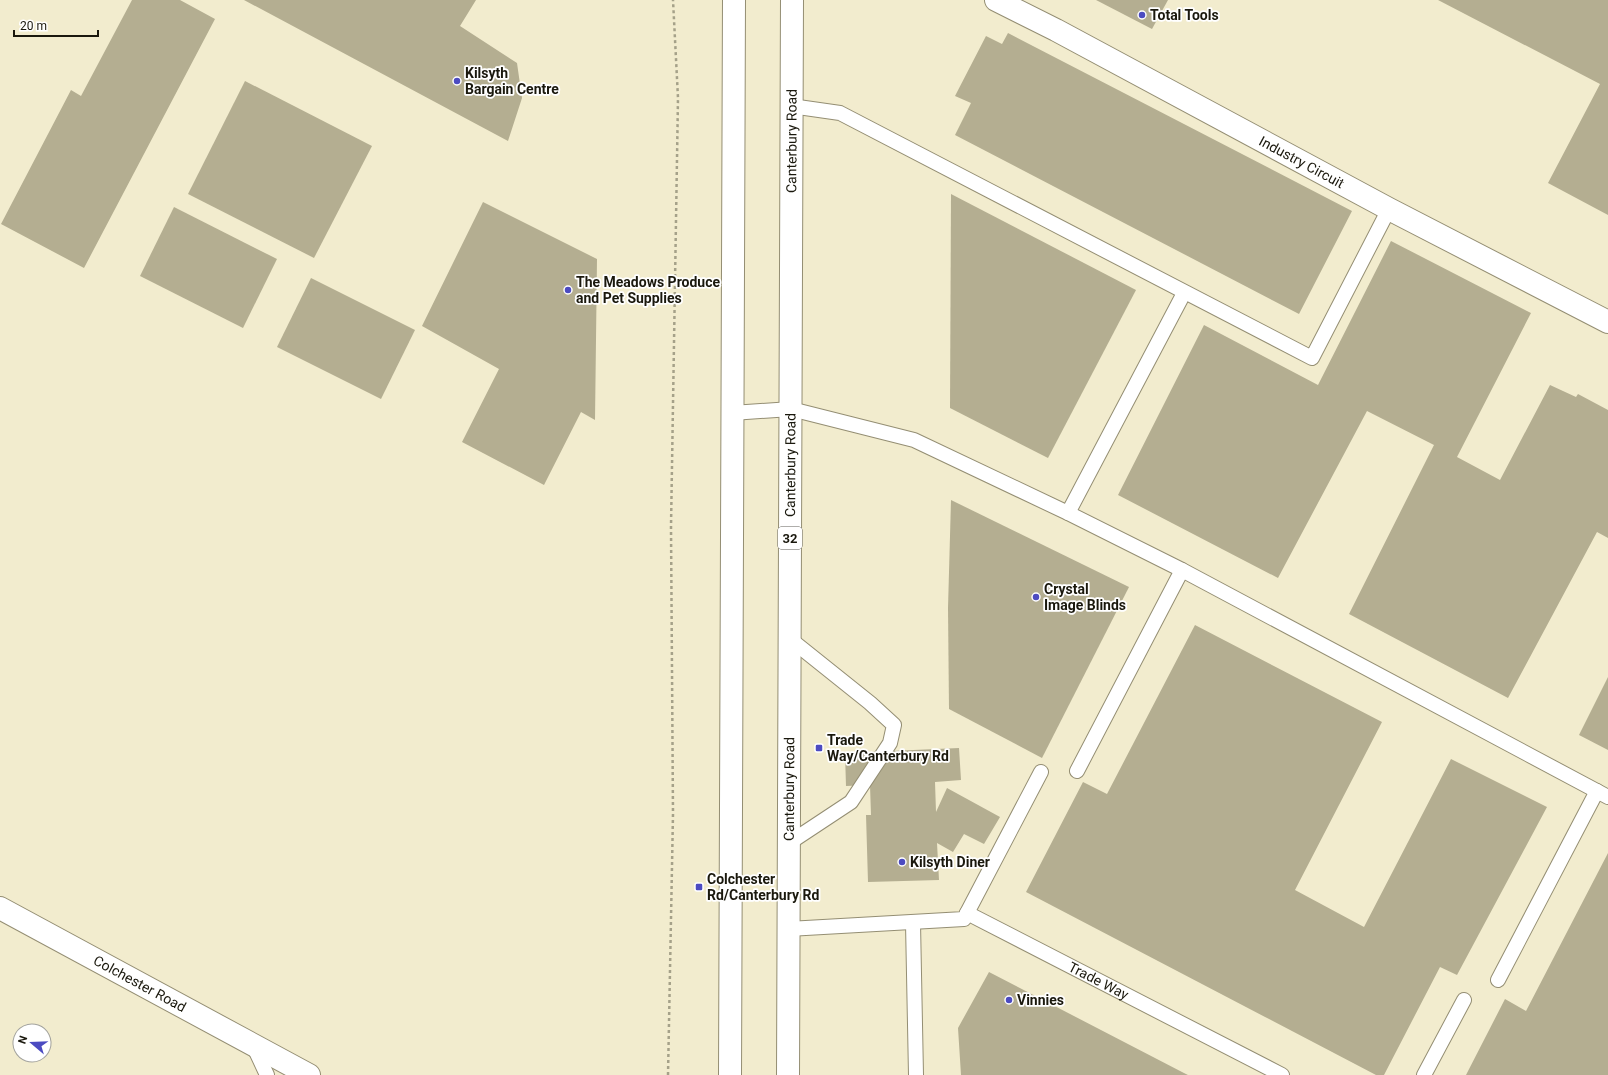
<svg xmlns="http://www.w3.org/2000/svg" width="1608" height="1075" viewBox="0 0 1608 1075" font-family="Roboto,sans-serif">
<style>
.building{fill:#b4ae91}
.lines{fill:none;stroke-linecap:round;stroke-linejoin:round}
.service-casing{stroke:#948e73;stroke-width:16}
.minor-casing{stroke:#948e73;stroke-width:24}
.secondary-casing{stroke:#948e73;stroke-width:24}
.primary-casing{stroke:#948e73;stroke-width:24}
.path{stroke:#a5a189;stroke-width:2.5;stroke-dasharray:3 3;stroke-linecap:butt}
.service{stroke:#fff;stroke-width:14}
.minor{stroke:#fff;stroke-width:22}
.secondary{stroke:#fff;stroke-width:22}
.primary{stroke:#fff;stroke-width:22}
.poi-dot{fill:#4c4bc1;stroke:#fff;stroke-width:1.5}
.labels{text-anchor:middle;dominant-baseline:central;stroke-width:3.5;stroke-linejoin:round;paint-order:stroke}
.shield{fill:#fff;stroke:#5f5d56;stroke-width:1}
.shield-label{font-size:13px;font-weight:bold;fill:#1a180d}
.poi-label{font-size:14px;font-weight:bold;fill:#1a180d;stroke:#fff;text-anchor:start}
.street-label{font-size:14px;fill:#1a180d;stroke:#fff}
</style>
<rect width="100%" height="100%" fill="#f2ecce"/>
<g class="building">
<polygon points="132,0 180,0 215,19 84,268 1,224 71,90 81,96"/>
<polygon points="244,0 476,0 460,26 517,63 522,98 508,141"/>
<polygon points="1096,0 1168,0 1152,29"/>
<polygon points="1438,0 1608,0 1608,215 1548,183 1600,84"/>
<polygon points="1008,33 1352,211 1299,314 955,135 971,103 955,96 986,36 1002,44"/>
<polygon points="245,81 372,146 314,258 188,194"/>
<polygon points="951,194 1136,290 1048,458 950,408"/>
<polygon points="483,202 597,259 595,420 581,412 544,485 462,442 499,369 422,326"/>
<polygon points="174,207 277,259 243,328 140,276"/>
<polygon points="1391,241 1531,313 1457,457 1500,480 1550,385 1576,397 1578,394 1608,410 1608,538 1597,532 1508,698 1349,614 1434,445 1367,411 1278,578 1118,495 1204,325 1318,385"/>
<polygon points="311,278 415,330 381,399 277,347"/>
<polygon points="951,500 1129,587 1042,758 949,709 948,608"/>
<polygon points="1195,625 1382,722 1295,890 1364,927 1451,759 1547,807 1457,975 1440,967 1384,1075 1376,1075 1026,892 1083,782 1107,794"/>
<polygon points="1608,677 1608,750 1579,735"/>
<polygon points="959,748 961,780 935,782 936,812 947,788 1000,817 984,844 964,834 953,852 937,843 939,880 868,882 866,815 871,815 870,785 846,786 845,753"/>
<polygon points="1608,853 1608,1075 1466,1075 1505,999 1526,1011"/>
<polygon points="989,972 1182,1072 1188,1075 961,1075 958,1028"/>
</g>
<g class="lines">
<g class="service-casing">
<g id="service">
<polyline points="791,106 840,113 1312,358 1389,209"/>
<polyline points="732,413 791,409 914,440 1068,513 1182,570 1608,797"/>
<polyline points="1068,513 1184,293"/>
<polyline points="1077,771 1182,570"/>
<polyline points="789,843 851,802 890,743 894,725 870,703 790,639"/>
<polyline points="967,913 1041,772"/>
<polyline points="913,923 916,1075"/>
<path id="s1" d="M788,929L964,919L967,913L1282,1075"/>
<polyline points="1498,980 1597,791"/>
<polyline points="253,1045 267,1075"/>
<polyline points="1424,1075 1464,1000"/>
</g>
</g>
<g class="minor-casing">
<g id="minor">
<path id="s2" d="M996,0L1056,30L1389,209L1608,322"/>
</g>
</g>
<g class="secondary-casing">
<g id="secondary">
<path id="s3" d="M0,908L309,1075"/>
</g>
</g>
<g class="primary-casing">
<g id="primary">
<polyline points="730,1075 734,0"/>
<path id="s4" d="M788,1075L792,0"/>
</g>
</g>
<polyline class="path" points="668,1075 673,814 671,527 678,98 673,0"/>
<use href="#service" class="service"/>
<use href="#minor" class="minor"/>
<use href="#secondary" class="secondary"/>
<use href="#primary" class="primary"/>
</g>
<g class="poi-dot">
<circle cx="1142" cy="15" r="4"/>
<circle cx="457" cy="81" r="4"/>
<circle cx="568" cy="290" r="4"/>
<circle cx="1036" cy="597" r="4"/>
<rect x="815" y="744" width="8" height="8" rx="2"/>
<circle cx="902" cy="862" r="4"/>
<rect x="695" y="883" width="8" height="8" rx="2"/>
<circle cx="1009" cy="1000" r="4"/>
</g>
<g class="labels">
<rect class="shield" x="778" y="527" width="24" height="22" rx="3"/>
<g class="shield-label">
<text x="790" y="538">32</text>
</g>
<g class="poi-label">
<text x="1150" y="15">Total Tools</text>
<text x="465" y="73">Kilsyth<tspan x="465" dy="16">Bargain Centre</tspan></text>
<text x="576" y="282">The Meadows Produce<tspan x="576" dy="16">and Pet Supplies</tspan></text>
<text x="1044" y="589">Crystal<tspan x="1044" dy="16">Image Blinds</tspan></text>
<text x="827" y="740">Trade<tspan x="827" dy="16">Way/Canterbury Rd</tspan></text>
<text x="910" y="862">Kilsyth Diner</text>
<text x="707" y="879">Colchester<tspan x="707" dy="16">Rd/Canterbury Rd</tspan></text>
<text x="1017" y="1000">Vinnies</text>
</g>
<g class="street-label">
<text stroke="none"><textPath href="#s4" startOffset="934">Canterbury Road</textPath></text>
<text stroke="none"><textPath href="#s2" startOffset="346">Industry Circuit</textPath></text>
<text stroke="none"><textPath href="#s4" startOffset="610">Canterbury Road</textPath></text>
<text stroke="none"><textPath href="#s4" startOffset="286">Canterbury Road</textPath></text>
<text stroke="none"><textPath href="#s1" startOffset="331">Trade Way</textPath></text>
<text stroke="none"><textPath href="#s3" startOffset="159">Colchester Road</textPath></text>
</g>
</g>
<g transform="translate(32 1043) rotate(289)"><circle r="19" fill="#ffffff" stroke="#a3a39e"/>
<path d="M0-3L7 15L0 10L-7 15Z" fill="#4c4bc1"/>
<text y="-6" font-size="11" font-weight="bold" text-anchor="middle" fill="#1a180d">N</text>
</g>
<path d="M14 30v6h84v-6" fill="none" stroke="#1a180d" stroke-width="2"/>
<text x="20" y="30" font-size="12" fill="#1a180d" stroke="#ffffff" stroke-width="3" paint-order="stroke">20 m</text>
</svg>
